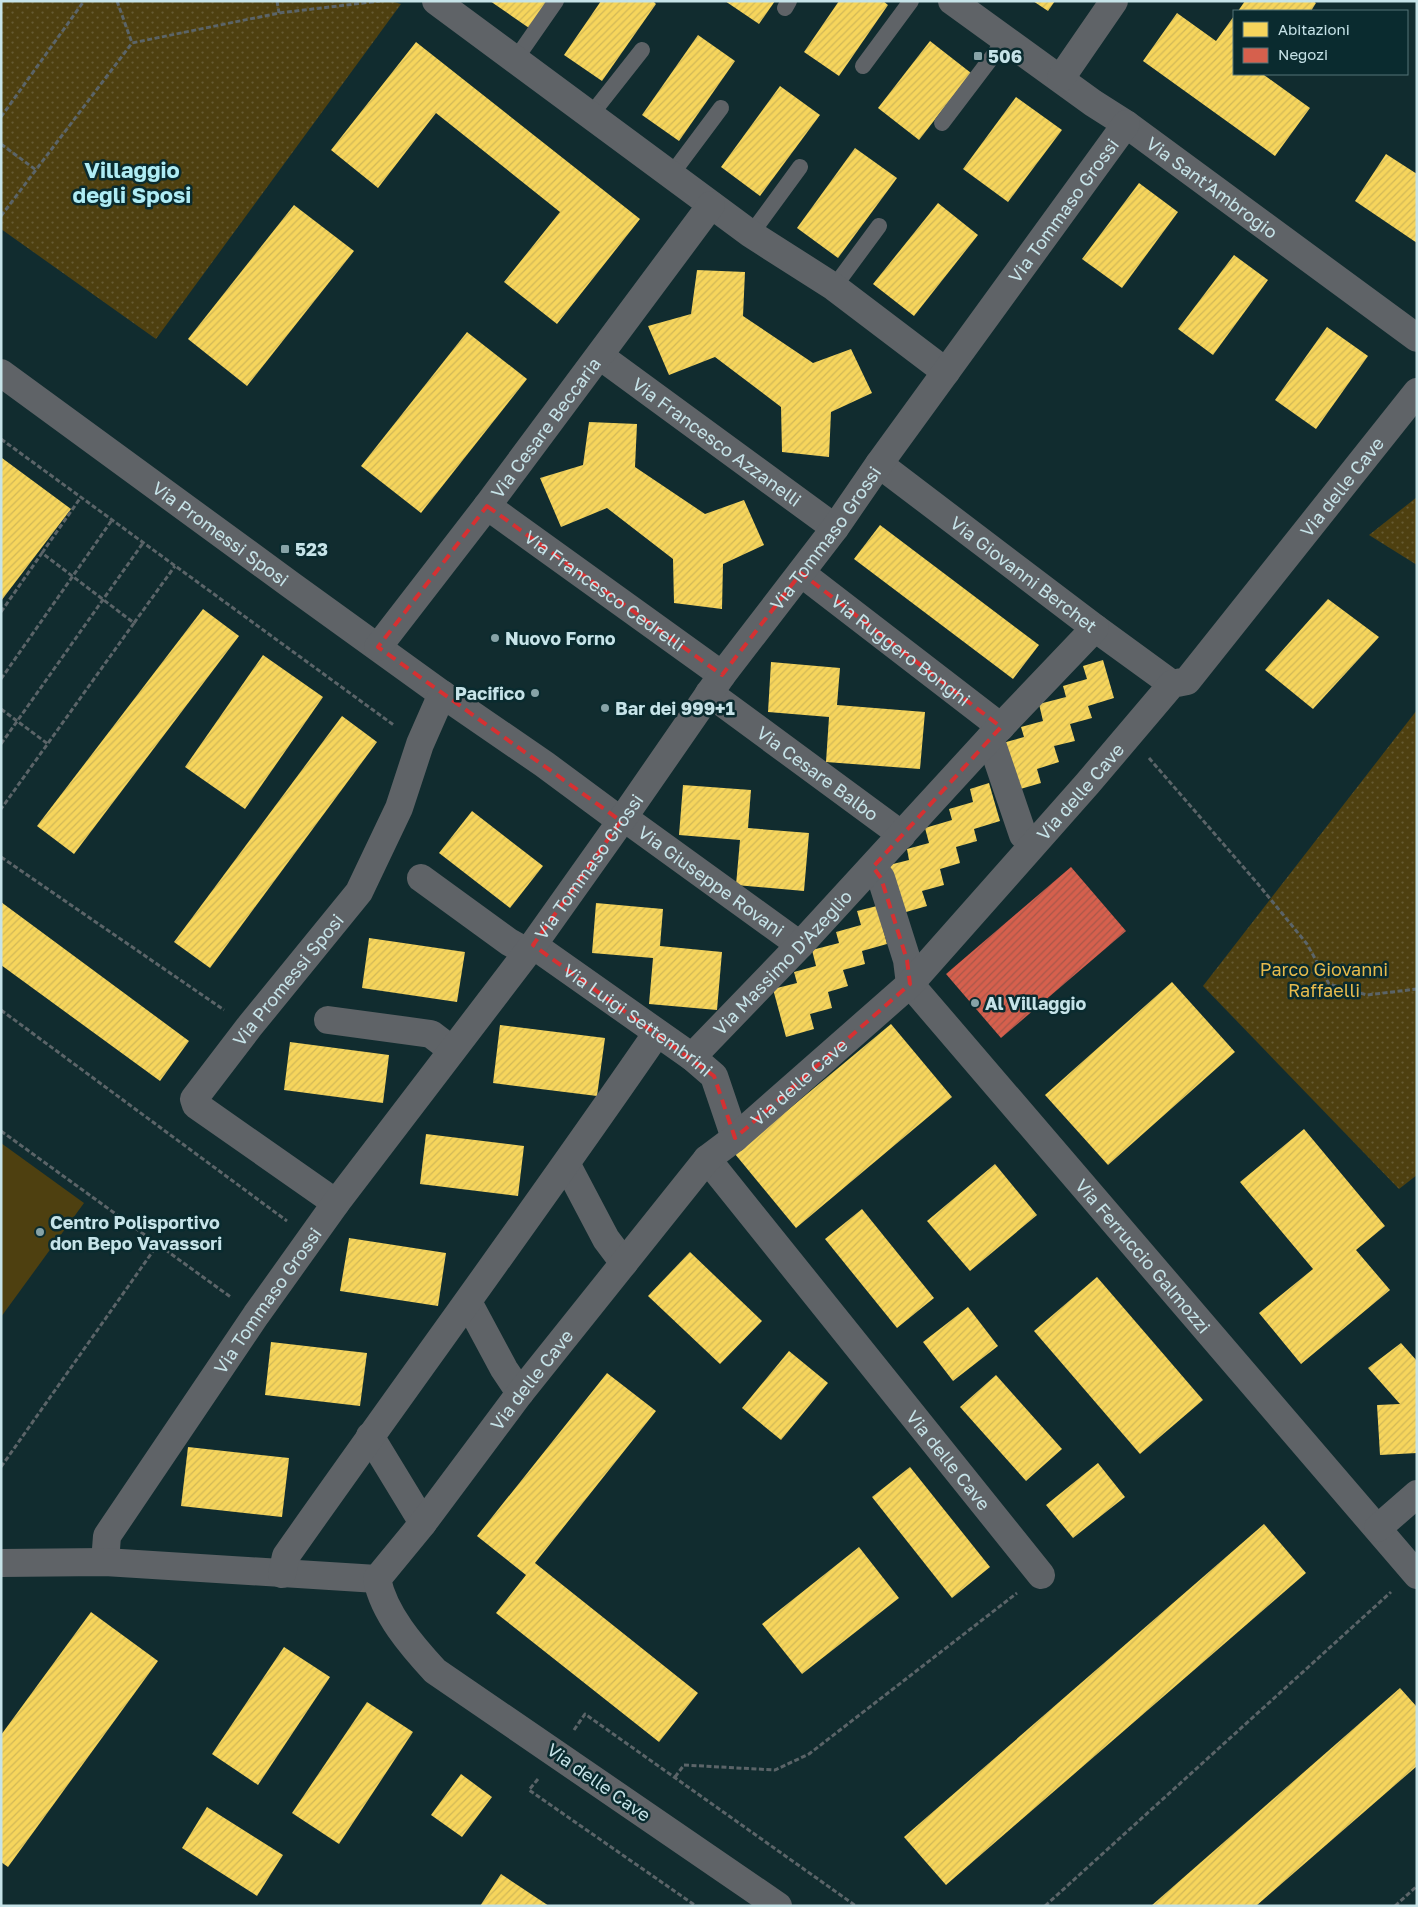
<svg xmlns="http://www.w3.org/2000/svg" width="1418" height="1907" viewBox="0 0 1418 1907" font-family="'Golos Text',sans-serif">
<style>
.park{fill:url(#park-dots)}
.pitch{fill:#4e4010}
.homes{fill:url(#homes-hatch)}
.shops{fill:url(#shops-hatch)}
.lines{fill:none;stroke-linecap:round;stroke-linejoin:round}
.path{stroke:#5b6468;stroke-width:3;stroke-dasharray:5 2.5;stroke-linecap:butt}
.service{stroke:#5f6367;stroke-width:16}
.minor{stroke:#5f6367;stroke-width:28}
.marked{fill:none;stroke:#d53132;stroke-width:4;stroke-dasharray:10 6;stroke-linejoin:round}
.poi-dot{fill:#87a3a7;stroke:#0a2b2f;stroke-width:2}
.labels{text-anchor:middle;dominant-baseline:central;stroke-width:5;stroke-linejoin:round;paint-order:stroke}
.poi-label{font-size:18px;font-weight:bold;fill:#c6e3e8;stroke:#0a2b2f;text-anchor:start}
.street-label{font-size:18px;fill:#c6e3e8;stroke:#0a2b2f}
.park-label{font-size:18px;fill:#e7bb4d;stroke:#0a2b2f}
.district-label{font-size:22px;font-weight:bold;fill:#afecf4;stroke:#0a2b2f}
</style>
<defs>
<pattern id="park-dots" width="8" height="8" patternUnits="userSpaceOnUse" patternTransform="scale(1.25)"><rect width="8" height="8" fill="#4e4010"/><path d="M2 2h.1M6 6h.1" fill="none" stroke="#665b33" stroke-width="1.8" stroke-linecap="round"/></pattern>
<pattern id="homes-hatch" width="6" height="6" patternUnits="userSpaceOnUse" patternTransform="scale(1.25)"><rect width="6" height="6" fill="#f6d55c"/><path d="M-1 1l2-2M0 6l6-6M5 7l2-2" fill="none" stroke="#d1b858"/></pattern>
<pattern id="shops-hatch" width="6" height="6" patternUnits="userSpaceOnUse" patternTransform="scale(1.25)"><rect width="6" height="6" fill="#d6604d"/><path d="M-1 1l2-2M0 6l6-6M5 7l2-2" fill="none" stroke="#a8584b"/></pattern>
</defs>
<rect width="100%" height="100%" fill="#112c2f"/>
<g class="park">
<polygon points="1,1 391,1 401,4 156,339 1,229"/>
<polygon points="1417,497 1417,565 1369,535"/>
<polygon points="1417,710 1417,1175 1399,1189 1203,986"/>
</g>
<polygon class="pitch" points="1,1143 84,1203 1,1317"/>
<g class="homes">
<polygon points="490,1 548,1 529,28"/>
<polygon points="601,1 653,1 656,4 602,81 564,55"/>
<polygon points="725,1 775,1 759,24"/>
<polygon points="839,1 883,1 888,5 839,76 804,52"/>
<polygon points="1033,1 1055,1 1048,11"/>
<polygon points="1245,1 1313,1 1316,3 1311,11 1238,11"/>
<polygon points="1177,13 1216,41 1234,16 1234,74 1265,74 1264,75 1310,108 1275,156 1143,61"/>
<polygon points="698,35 735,61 679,141 642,115"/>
<polygon points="930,41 971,73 919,140 878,108"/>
<polygon points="416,42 640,219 557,324 504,282 560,212 436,113 378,188 331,150"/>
<polygon points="780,86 820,115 760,196 721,167"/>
<polygon points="1016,97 1062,130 1008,202 963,169"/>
<polygon points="855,148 897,178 838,258 797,228"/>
<polygon points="1386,154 1417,174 1417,243 1355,201"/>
<polygon points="1139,183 1178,212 1122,288 1082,259"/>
<polygon points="938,203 978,235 914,316 873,284"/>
<polygon points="294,205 354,251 247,386 188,339"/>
<polygon points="1234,255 1268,280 1213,355 1178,329"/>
<polygon points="697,270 745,272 743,316 813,363 851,349 872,393 831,412 829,457 782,452 781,407 715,357 669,375 648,326 691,314"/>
<polygon points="1327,327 1368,356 1316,429 1275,400"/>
<polygon points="467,332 527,379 421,513 361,466"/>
<polygon points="589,422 637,424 635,467 705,514 744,500 764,545 723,564 722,609 674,603 673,559 607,508 561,527 540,478 583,465"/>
<polygon points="2,458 71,509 1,601 1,459"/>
<polygon points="880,525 1039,645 1013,679 854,559"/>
<polygon points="1328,599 1379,637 1313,709 1265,670"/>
<polygon points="203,609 239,636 74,854 37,826"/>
<polygon points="263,655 323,697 245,809 185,767"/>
<polygon points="1103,660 1114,698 1088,706 1092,718 1070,724 1075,741 1054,746 1059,762 1037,769 1041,783 1013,791 999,744 1024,737 1021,727 1043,721 1039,704 1066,697 1063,686 1087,679 1083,666"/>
<polygon points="771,662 840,668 837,705 925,712 920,769 826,762 829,717 768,712"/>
<polygon points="342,716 377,742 210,968 174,942"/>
<polygon points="989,783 1000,821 974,829 977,841 956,847 960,863 940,869 944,885 922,891 927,906 899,914 885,866 909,860 907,849 929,843 925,828 952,820 949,809 973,802 970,789"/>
<polygon points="683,785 751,790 748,828 809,833 804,891 736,885 740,840 679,835"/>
<polygon points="472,811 543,866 510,908 439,853"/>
<polygon points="1,902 189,1041 160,1081 1,965"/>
<polygon points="596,903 663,909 660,946 722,952 717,1010 649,1004 653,958 592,953"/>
<polygon points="877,906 887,944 862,951 865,964 843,970 848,986 828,992 832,1008 810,1014 814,1029 786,1037 773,989 797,983 794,972 816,966 812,950 839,943 836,932 861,925 857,911"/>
<polygon points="369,938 465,952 457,1002 362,988"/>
<polygon points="1172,982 1235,1052 1108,1165 1045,1095"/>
<polygon points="891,1024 952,1097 796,1228 735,1154"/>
<polygon points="500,1025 605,1038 597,1096 493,1083"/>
<polygon points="290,1042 389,1055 383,1103 284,1090"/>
<polygon points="1304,1129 1385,1226 1356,1250 1390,1290 1301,1364 1259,1313 1313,1269 1240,1182"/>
<polygon points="426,1134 524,1146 518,1196 420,1184"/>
<polygon points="995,1164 1037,1215 970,1271 927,1221"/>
<polygon points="862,1209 934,1298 897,1328 825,1239"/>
<polygon points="349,1238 446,1253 438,1306 340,1291"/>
<polygon points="690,1252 762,1321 720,1364 648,1296"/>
<polygon points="1097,1277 1203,1400 1140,1454 1034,1331"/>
<polygon points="968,1307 998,1346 953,1381 923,1342"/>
<polygon points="271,1342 367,1353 360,1406 265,1395"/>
<polygon points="1401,1343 1417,1361 1417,1453 1380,1455 1377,1405 1400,1404 1368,1368"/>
<polygon points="789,1351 828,1383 781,1440 742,1408"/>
<polygon points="607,1373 656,1411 535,1563 698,1693 659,1742 496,1613 526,1575 477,1536"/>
<polygon points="996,1375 1062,1449 1026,1481 960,1407"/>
<polygon points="188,1447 289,1458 282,1517 181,1506"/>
<polygon points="1098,1463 1125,1497 1073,1538 1046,1505"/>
<polygon points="910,1467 990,1567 952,1598 872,1497"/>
<polygon points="1264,1524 1306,1573 946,1885 904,1837"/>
<polygon points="859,1547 899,1598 802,1674 762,1624"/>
<polygon points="91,1612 158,1661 8,1867 1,1862 1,1735"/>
<polygon points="284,1647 330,1677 258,1785 212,1754"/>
<polygon points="1400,1688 1417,1707 1417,1766 1256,1906 1151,1906"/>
<polygon points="367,1702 413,1732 339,1844 292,1813"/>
<polygon points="461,1774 492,1797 462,1837 431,1815"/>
<polygon points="207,1807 283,1855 257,1896 182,1848"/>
<polygon points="501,1874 549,1906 480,1906"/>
</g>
<polygon class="shops" points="1071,867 1126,931 1001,1038 946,974"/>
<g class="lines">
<g class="path">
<polyline points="117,1 132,43"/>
<polyline points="277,1 279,13"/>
<polyline points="1,117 84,1"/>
<polyline points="1,144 36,170"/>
<polyline points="1,216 132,43 279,13 380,1"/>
<polyline points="1,439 395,726"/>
<polyline points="42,553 81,497"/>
<polyline points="1,612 42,553 134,623 1,809"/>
<polyline points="134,623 175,566"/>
<polyline points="1,679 112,520"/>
<polyline points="1,709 48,744"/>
<polyline points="1,744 143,543"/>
<polyline points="1149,758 1258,884 1307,944 1329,984 1367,995 1417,989"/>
<polyline points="1,857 224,1010"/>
<polyline points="1,1010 287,1221"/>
<polyline points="1,1131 232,1298"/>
<polyline points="1,1467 158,1244"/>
<polyline points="574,1730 585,1714 856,1906"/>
<polyline points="675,1777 684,1765 775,1770 809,1754 1017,1593"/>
<polyline points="538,1779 529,1790 696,1906"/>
<polyline points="1045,1906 1391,1592"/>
<polyline points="1395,1906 1417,1886"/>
</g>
<g class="service">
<polyline points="785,8 789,1"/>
<polyline points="515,60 556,1"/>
<polyline points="863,66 911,1"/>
<polyline points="590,116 642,50"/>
<polyline points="942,123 1005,40"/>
<polyline points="671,175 721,108"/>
<polyline points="751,234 800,167"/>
<polyline points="834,287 879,226"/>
</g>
<g class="minor">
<polyline points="436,1 751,234 834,287 946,372"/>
<path id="s1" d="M952,1L1093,103L1126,124L1417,338"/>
<polyline points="1061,78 1114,1"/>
<path id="s2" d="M600,356L835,528"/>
<path id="s3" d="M1,373L291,585L442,694L544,764L621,821"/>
<path id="s4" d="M879,464L1095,628L1172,684"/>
<path id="s5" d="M487,506L722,675"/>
<path id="s6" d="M801,573L1001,727"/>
<path id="s7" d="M378,647L487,506L711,205"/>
<path id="s8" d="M709,693L902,835"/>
<polyline points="990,738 1023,835"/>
<path id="s9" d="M623,817L800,945"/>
<path id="s10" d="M873,867L881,878L907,960L910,984L1417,1575"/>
<polyline points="421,878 509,942 527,952"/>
<path id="s11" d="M533,945L692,1057L714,1076L735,1138"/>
<polyline points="328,1020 431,1034 452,1050"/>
<path id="s12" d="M692,1057L800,945L990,738L1095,628"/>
<path id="s13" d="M707,1159L1041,1575"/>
<polyline points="567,1165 606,1239 624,1263"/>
<path id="s14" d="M336,1203L196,1105L194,1099L249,1027L359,892L399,808L420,744L442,694"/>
<polyline points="468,1302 504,1369 520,1393"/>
<polyline points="370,1436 423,1523"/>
<polyline points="1378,1528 1417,1494"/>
<path id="s15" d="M105,1562L107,1536L256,1315L336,1203L533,945L621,821L722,675L835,528L879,464L1126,124"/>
<polyline points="1,1563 105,1562 377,1579"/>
<path d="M282,1574L286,1556C409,1381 536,1209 657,1033"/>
<path id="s16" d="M778,1906L435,1671C412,1646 384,1614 377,1579L423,1523L520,1393L707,1159L735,1138L910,984L1088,783L1172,684L1187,681L1417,392"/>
</g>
</g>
<path class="marked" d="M487,506L722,675L801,573L1001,727L873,867L881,878L907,960L910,984L735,1138L714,1076L533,945L621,821L378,647Z"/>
<g class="poi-dot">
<rect x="973" y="51" width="10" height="10" rx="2.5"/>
<rect x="280" y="544" width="10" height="10" rx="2.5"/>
<circle cx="495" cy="638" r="5"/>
<circle cx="535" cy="693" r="5"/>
<circle cx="605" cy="708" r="5"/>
<circle cx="975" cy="1003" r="5"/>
<circle cx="40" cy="1232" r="5"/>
</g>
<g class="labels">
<g class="poi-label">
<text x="988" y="56">506</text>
<text x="295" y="549">523</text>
<text x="505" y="638">Nuovo Forno</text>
<text x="525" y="693" text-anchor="end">Pacifico</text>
<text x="615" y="708">Bar dei 999+1</text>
<text x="985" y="1003">Al Villaggio</text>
<text x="50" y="1222">Centro Polisportivo<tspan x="50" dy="21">don Bepo Vavassori</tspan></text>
</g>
<g class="street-label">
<text stroke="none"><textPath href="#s1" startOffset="320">Via Sant'Ambrogio</textPath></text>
<text stroke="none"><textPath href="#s15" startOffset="1661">Via Tommaso Grossi</textPath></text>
<text stroke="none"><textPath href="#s7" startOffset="276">Via Cesare Beccaria</textPath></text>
<text stroke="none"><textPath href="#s2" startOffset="145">Via Francesco Azzanelli</textPath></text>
<text stroke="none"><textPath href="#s16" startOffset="1990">Via delle Cave</textPath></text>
<text stroke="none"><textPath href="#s3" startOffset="272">Via Promessi Sposi</textPath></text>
<text stroke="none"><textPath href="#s15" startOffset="1256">Via Tommaso Grossi</textPath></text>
<text stroke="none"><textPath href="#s4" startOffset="182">Via Giovanni Berchet</textPath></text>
<text stroke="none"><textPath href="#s5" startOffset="145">Via Francesco Cedrelli</textPath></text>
<text stroke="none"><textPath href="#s6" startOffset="126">Via Ruggero Bonghi</textPath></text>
<text stroke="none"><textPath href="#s8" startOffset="135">Via Cesare Balbo</textPath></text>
<text stroke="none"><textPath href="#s16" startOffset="1585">Via delle Cave</textPath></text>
<text stroke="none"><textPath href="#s15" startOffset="851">Via Tommaso Grossi</textPath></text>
<text stroke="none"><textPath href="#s9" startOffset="109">Via Giuseppe Rovani</textPath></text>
<text stroke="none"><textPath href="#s12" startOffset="131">Via Massimo D'Azeglio</textPath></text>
<text stroke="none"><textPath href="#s14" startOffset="329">Via Promessi Sposi</textPath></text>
<text stroke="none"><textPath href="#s11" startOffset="129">Via Luigi Settembrini</textPath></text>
<text stroke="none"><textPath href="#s16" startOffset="1180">Via delle Cave</textPath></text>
<text stroke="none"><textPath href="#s10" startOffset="482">Via Ferruccio Galmozzi</textPath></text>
<text stroke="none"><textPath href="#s15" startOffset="311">Via Tommaso Grossi</textPath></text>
<text stroke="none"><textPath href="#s16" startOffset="778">Via delle Cave</textPath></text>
<text stroke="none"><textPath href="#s13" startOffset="386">Via delle Cave</textPath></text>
<text transform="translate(599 1782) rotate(35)">Via delle Cave</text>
</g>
<g class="park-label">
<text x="1324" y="969">Parco Giovanni<tspan x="1324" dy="21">Raffaelli</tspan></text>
</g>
<g class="district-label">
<text x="132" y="169">Villaggio<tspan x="132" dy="25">degli Sposi</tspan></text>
</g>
</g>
<rect width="1418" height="1907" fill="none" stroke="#c6e3e8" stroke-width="5"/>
<rect x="1233" y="10" width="175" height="65" fill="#0a2b2f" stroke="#557579"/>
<rect x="1243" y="22" width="25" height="15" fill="#f6d55c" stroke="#557579"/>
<text x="1278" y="35" font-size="15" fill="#c6e3e8">Abitazioni</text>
<rect x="1243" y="48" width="25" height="15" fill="#d6604d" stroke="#557579"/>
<text x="1278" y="60" font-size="15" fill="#c6e3e8">Negozi</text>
</svg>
